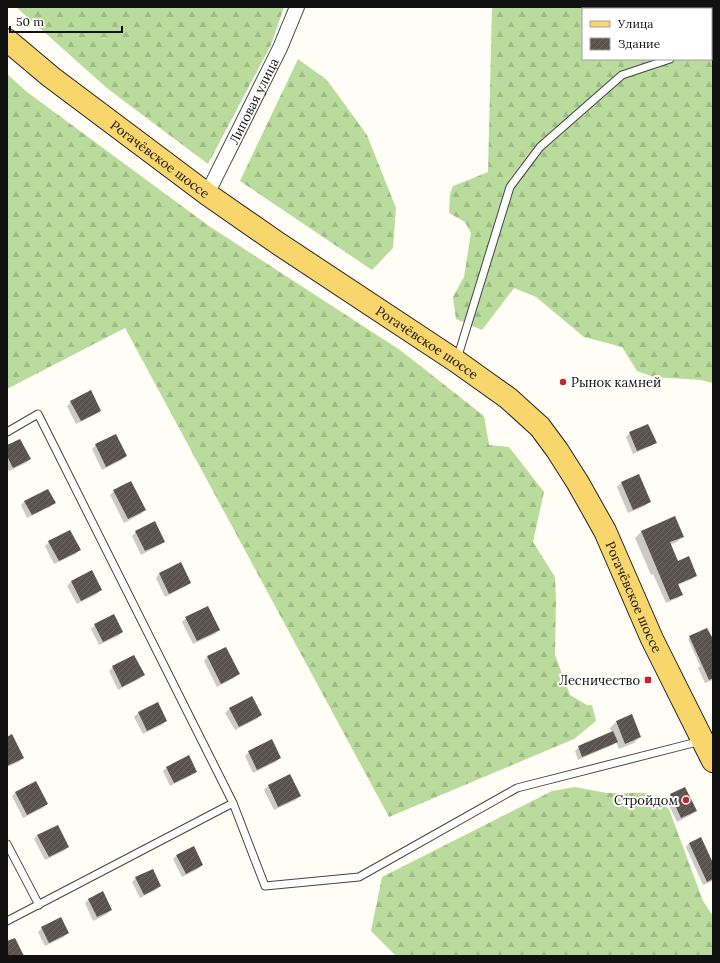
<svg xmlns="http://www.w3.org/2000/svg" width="720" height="963" viewBox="0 0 720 963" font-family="Lora,serif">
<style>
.forest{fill:url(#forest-firs);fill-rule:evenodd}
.shadow{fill:#0003}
.building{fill:url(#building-hatch)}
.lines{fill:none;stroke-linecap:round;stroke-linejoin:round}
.lane-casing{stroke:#444;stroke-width:9}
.street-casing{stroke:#444;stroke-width:16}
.primary-casing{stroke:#222;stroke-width:24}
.lane{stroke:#fff;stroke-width:7}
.street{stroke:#fff;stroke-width:14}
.primary{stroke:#f9d66b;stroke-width:22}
.poi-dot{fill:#c4262e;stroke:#fff;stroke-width:1.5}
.labels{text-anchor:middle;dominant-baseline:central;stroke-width:4;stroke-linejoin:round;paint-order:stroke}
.street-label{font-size:13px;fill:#111;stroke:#fff}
.poi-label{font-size:13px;fill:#111;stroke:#fff;text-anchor:end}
</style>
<defs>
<pattern id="forest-firs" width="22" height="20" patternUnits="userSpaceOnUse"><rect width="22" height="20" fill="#b9dc9c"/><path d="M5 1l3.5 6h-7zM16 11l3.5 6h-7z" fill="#9ebc85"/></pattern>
<pattern id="building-hatch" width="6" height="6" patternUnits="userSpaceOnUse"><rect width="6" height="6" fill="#5a524d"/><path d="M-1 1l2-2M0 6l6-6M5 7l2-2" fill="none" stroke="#6d6662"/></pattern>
</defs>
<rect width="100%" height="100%" fill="#fffdf5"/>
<g class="forest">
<polygon points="16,7 284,7 271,45 208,164 108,89"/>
<path d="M492,7H713V383L701,380L654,377L637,371L622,347L584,337L536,297L514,288L482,330L456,319L453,297L464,277L471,233L465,222L449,213L450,194L453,186L488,172ZM583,9H711V59H583Z"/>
<polygon points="298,59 327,80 367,135 396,208 393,248 372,270 240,181"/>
<polygon points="7,74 27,92 209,226 400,350 484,416 489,445 509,447 544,492 533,542 555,577 556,599 555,655 570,695 587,705 592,705 596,721 574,739 389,817 125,328 7,389"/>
<polygon points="575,787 607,793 645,793 669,809 703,901 713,916 713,956 396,956 371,931 382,877 552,791"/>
</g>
<g class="shadow">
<polygon points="71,402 100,411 96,414 76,424 67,406"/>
<polygon points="630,433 655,442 651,446 633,454 626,437"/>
<polygon points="96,445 126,456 122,460 102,470 92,449"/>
<polygon points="7,447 30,459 26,463 9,471 7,467"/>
<polygon points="638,475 649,502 645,506 628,513 617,487 621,483"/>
<polygon points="114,491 145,510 141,514 124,523 110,495"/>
<polygon points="25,501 54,503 50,507 27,518 21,505"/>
<polygon points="675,518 683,536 677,542 670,545 678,562 696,575 692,579 678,585 682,594 678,598 666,603 653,574 651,575 635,538 641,532"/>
<polygon points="136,532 164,541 160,545 141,555 132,536"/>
<polygon points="49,542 79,550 76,554 54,564 45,546"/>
<polygon points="92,572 101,590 97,594 77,604 67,586 71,582"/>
<polygon points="159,574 190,583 186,586 165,597 156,578"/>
<polygon points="186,618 219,630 215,634 193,644 182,622"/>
<polygon points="95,625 122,632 118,636 99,645 91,629"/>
<polygon points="707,629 713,642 713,680 705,683 698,668 700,666 688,639"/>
<polygon points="225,648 238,674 234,678 217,687 204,661 207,657"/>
<polygon points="113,667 143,675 139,679 118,690 109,671"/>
<polygon points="157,704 166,721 162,725 143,734 134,717 138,713"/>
<polygon points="229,709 261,715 257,719 235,730 225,713"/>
<polygon points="631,716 640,736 634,743 619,749 616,742 613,745 578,760 575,751 579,747 612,733 610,728 616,722"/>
<polygon points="7,738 23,758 19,762 7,767"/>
<polygon points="249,752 280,758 276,762 253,773 245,756"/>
<polygon points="167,767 196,771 192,775 170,786 163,771"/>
<polygon points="290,775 300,796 296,800 274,810 264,790 268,786"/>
<polygon points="685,788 695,811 691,815 677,822 666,799 670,795"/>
<polygon points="16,792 47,804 43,808 23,818 12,796"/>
<polygon points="38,835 68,847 64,851 45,860 34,839"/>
<polygon points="689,843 713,866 713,881 703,885 686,847"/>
<polygon points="176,856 202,865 198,869 182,877 173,859"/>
<polygon points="136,878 160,886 156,890 140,898 132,882"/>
<polygon points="89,899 111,910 107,914 93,921 85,903"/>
<polygon points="42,928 68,933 64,937 45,946 38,932"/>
</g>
<g class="building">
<polygon points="91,390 101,411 81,421 70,401"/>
<polygon points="648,424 657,443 637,451 629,432"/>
<polygon points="116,434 127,456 106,467 95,444"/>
<polygon points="20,439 31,459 13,468 7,456 7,445"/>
<polygon points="639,474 651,502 633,510 621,482"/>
<polygon points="131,481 146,510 128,519 113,490"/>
<polygon points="48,489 56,503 32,515 24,501"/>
<polygon points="675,516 684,537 670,542 678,561 689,556 697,576 678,584 683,595 670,600 641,531"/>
<polygon points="155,521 165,542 145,551 135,531"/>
<polygon points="70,530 81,550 59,561 48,541"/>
<polygon points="181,562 191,583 169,594 159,573"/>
<polygon points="92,570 102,590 81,601 71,581"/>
<polygon points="208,606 220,630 197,641 185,617"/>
<polygon points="114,614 123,632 103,642 94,624"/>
<polygon points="707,628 713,639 713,678 709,680 689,636"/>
<polygon points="226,647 240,674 221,684 207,656"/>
<polygon points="134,655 145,675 122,687 112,666"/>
<polygon points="252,696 262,715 239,727 229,708"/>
<polygon points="158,702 167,721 147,731 138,712"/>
<polygon points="632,714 641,737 625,744 616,721"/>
<polygon points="613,731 618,742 582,757 578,746"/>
<polygon points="12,734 24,758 7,766 7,737"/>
<polygon points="272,739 281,758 257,770 248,751"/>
<polygon points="189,755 197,772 174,783 166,767"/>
<polygon points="290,774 301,796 278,807 268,785"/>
<polygon points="36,781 48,804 27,815 15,792"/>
<polygon points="685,787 697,811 681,818 670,794"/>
<polygon points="58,825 69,847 49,857 37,835"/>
<polygon points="701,837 713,863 713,879 707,882 689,843"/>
<polygon points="194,846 203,865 186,874 176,855"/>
<polygon points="153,869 161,886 144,895 135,877"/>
<polygon points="103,891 112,910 97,917 88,899"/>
<polygon points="61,917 69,933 49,943 41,927"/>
<polygon points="15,938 24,956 7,956 7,941"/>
</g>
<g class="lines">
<g class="lane-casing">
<g id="lane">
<polyline points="711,41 713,40"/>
<polyline points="457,359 510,187 540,147 622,75 670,59"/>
<polyline points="7,432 38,414 233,803 265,886 359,877 517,788 701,741"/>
<polyline points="7,844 39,905"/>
<polyline points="7,921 233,803"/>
</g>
</g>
<g class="street-casing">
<g id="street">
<path id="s1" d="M207,194L280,48L297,7"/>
</g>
</g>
<g class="primary-casing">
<g id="primary">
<path id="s2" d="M7,40L51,77L207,194L279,244L456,361L508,398L540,427L557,450L578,483L605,531L652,639L713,761"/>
</g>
</g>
<use href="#lane" class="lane"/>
<use href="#street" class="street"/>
<use href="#primary" class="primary"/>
</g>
<g class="poi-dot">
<circle cx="563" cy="382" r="4"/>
<rect x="644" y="676" width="8" height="8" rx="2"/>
<circle cx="686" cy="800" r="4"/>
</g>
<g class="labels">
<g class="street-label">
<text stroke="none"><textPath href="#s1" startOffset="104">Липовая улица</textPath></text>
<text stroke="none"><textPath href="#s2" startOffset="194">Рогачёвское шоссе</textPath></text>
<text stroke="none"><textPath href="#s2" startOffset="518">Рогачёвское шоссе</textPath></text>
<text stroke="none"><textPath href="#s2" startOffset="854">Рогачёвское шоссе</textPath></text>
</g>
<g class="poi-label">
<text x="571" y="382" text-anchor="start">Рынок камней</text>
<text x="640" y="680">Лесничество</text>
<text x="678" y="800">Стройдом</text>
</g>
</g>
<rect width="720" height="963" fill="none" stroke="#111111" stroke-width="16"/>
<rect x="582" y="8" width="130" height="52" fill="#ffffff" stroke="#a0a0a0"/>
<rect x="590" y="21" width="20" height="6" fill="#f9d66b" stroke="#a0a0a0"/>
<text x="618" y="28" font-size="12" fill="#111111">Улица</text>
<rect x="590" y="38" width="20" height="12" fill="url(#building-hatch)" stroke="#a0a0a0"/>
<text x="618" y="48" font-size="12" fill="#111111">Здание</text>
<path d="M10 26v6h112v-6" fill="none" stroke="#111111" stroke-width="2"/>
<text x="16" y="26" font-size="12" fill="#111111" stroke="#ffffff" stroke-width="3" paint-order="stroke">50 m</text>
</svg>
